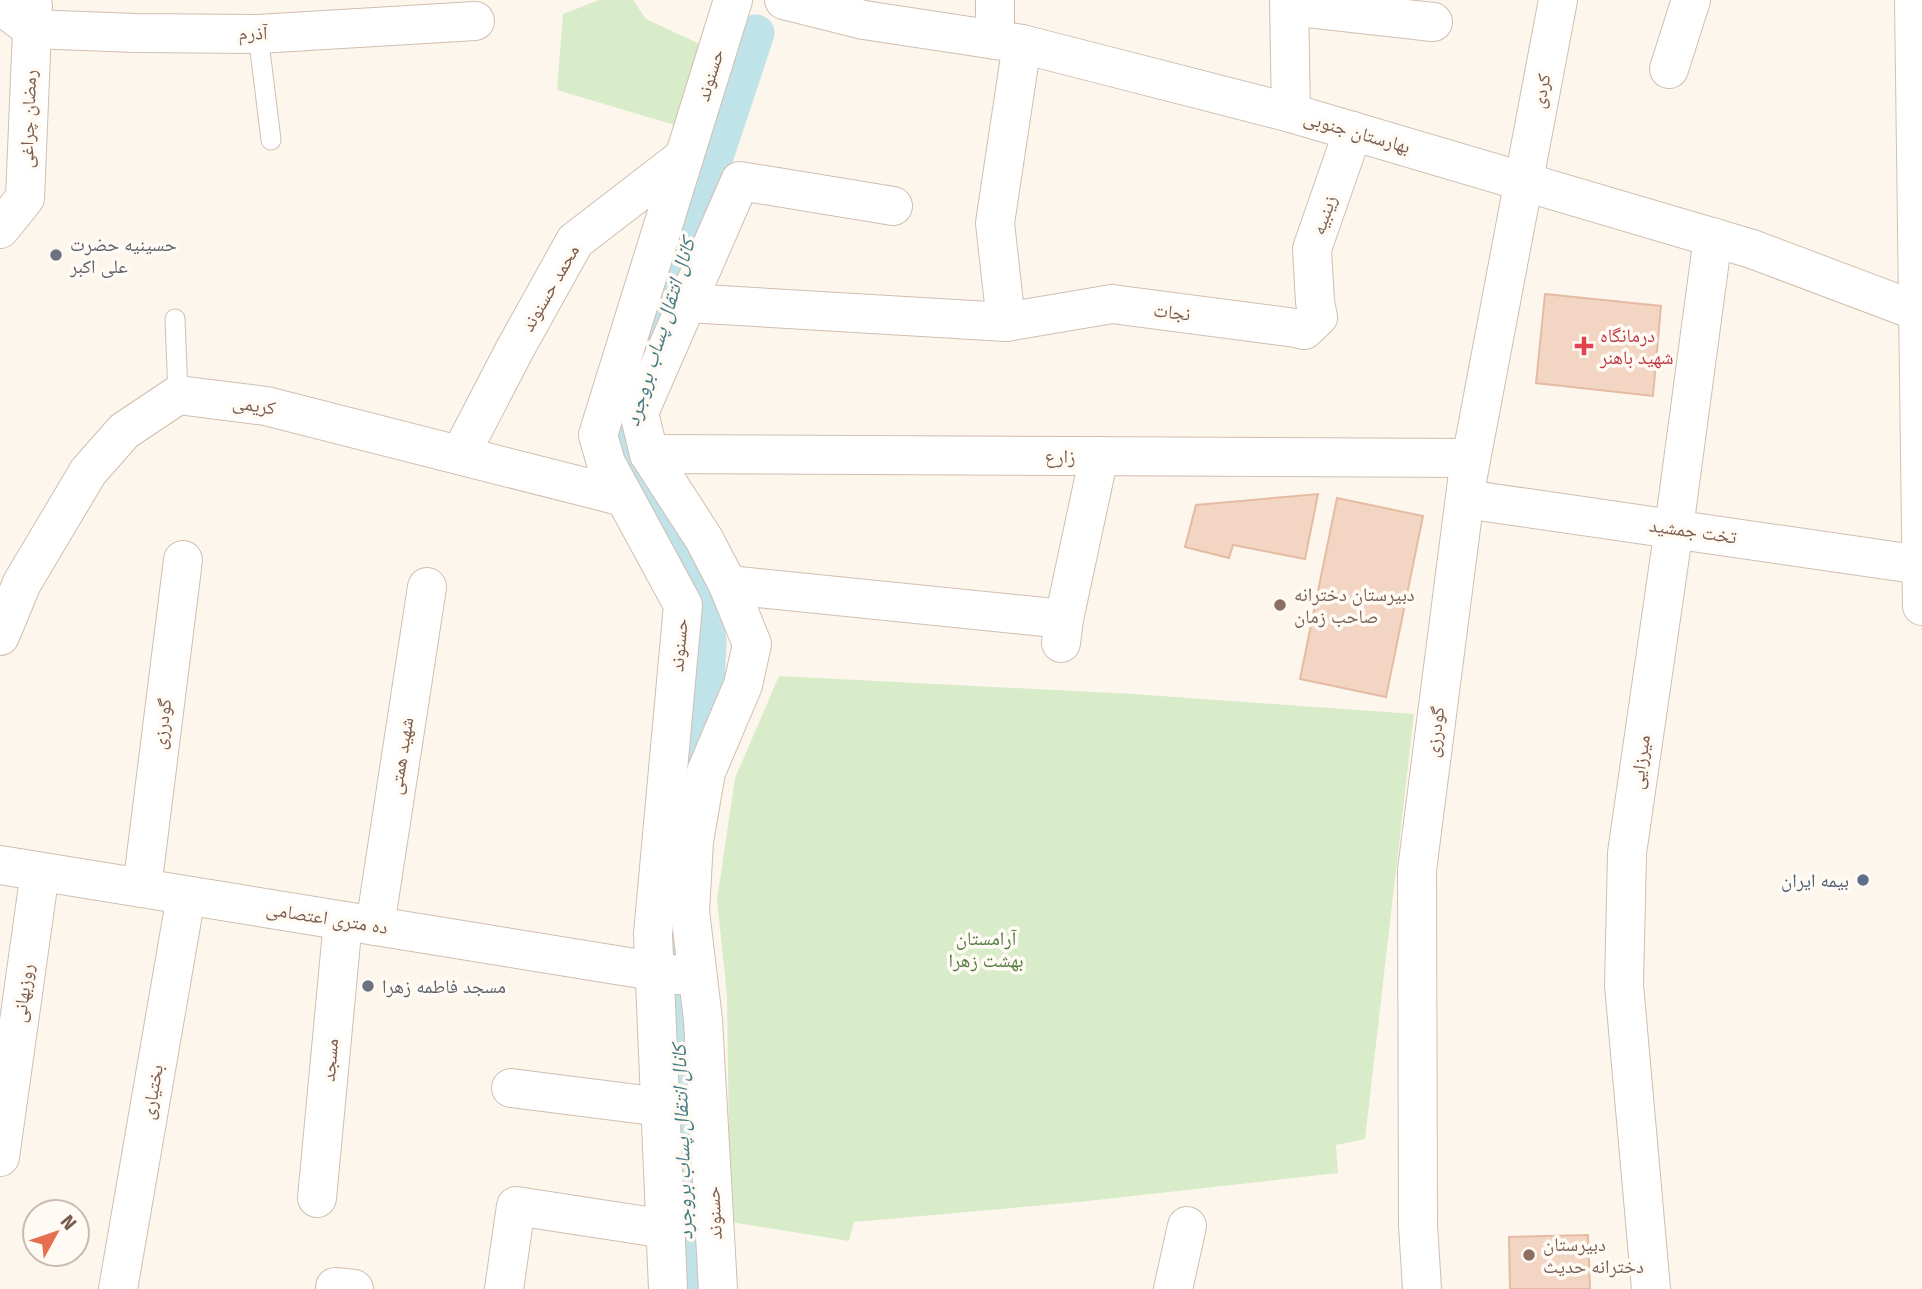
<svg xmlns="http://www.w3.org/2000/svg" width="1922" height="1289" viewBox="0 0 1922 1289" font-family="'Fira Sans','Noto Naskh Arabic',sans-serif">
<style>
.green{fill:#d8ecc9}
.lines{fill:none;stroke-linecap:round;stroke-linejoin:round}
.canal{stroke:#bfe3e8;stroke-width:37}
.building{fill:#f3d5c3;stroke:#e6bba3;stroke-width:2}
.service-casing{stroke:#d1beb0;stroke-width:21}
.minor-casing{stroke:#d1beb0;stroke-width:40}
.tertiary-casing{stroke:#d1beb0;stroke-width:40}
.secondary-casing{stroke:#d6c0b0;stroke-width:40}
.service{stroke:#fff;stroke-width:19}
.minor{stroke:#fff;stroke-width:38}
.tertiary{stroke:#fff;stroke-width:38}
.secondary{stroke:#fff;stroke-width:38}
.worship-dot{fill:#6b7280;stroke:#fffaf3;stroke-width:2.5}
.health-dot{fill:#e0444e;stroke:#fffaf3;stroke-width:2.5}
.education-dot{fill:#8d6e63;stroke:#fffaf3;stroke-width:2.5}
.service-dot{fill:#5c6f8a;stroke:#fffaf3;stroke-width:2.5}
.labels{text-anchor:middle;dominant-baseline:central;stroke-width:7;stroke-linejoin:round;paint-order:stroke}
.street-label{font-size:19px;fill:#7a5c4d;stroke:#fffaf3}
.worship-label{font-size:19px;fill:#5b616d;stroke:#fffaf3;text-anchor:start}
.health-label{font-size:19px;fill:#be3a42;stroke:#fffaf3;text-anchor:start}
.education-label{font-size:19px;fill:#785e54;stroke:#fffaf3;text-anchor:start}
.service-label{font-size:19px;fill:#4e5e75;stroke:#fffaf3;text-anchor:end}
.park-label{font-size:19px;fill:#537a41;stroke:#fffaf3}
.water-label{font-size:21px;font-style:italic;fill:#437c86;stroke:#fffaf3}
</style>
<rect width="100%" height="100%" fill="#fdf6ec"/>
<g class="green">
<polygon points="599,0 633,0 646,19 702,45 678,126 557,90 563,14"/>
<polygon points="779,676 1133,694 1414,714 1365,1139 1336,1145 1338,1173 1079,1202 854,1222 849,1241 730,1222 727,995 717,900 735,778"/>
</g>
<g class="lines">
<g class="canal">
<polyline points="654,341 756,33"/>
<polyline points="629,441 633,460 704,597 708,643 705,709 693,763 690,793"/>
<polyline points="672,957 679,889"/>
<polyline points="676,994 688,1289"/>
</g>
</g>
<g class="building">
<polygon points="1545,294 1661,306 1653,396 1536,383"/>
<polygon points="1318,494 1305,559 1233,545 1229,558 1185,547 1196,505"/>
<polygon points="1337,498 1423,516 1386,697 1300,679"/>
<polygon points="1588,1235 1590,1289 1510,1289 1509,1237"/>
</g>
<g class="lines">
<g class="service-casing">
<g id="service">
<polyline points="258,34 271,140"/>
<polyline points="175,319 178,395"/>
</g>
</g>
<g class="minor-casing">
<g id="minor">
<polyline points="1289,0 1291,113"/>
<polyline points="0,5 32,29 135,33 258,34 475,21"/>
<polyline points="1290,6 1433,22"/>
<polyline points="995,40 995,0"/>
<polyline points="1669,69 1691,0"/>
<polyline points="0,229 25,198 33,6"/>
<polyline points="687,303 1006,322 1112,304 1296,328 1304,330 1318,317 1315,302 1312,249 1353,131"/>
<polyline points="1006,322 995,223 1022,44"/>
<polyline points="649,454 1471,458"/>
<polyline points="460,455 515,349 575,241 684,157"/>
<polyline points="1465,499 1921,565"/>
<polyline points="728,585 1064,619"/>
<polyline points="0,636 22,583 88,472 124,431 178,395 266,406 624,497"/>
<polyline points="1061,643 1064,619 1099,456"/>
<polyline points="0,865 678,975"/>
<polyline points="142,888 183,560"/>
<polyline points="375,926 427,587"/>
<polyline points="511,1088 661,1107"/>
<polyline points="0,1157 40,872"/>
<polyline points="317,1198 343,921"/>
<polyline points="118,1289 186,896"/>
<polyline points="335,1289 335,1287 354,1289"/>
<polyline points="504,1289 516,1206 666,1229"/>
<polyline points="668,1289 653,934 683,605 606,463 598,435 733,0"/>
<polyline points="718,1289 703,1020 690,911 694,841 706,772 743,685 752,644 728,585 704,539 649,454 639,413 740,181 893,206"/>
<polyline points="1173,1289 1187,1226"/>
<polyline points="1422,1289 1418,1225 1417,870 1467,481 1558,0"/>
<polyline points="1651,1289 1624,985 1627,853 1674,528 1713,237"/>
</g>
</g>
<g class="tertiary-casing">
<polyline id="tertiary" points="784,0 864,20 1022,44 1291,113 1752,249 1922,313"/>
</g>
<g class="secondary-casing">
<polyline id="secondary" points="1914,0 1922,606"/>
</g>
<use href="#service" class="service"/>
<use href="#minor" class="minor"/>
<use href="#tertiary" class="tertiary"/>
<use href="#secondary" class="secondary"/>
</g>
<g class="worship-dot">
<circle cx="56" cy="255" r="7"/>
<circle cx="368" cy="986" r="7"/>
</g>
<path class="health-dot" d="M1580.5 335.5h7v7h7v7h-7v7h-7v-7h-7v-7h7z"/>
<g class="education-dot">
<circle cx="1280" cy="605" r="7"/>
<circle cx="1529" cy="1255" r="7"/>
</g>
<circle class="service-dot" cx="1863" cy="880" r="7"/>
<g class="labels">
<g class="street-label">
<text transform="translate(253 33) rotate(-1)">آذرم</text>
<text transform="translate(710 75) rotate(-73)">حسنوند</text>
<text transform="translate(1541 91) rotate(-79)">کردی</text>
<text transform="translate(28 119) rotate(-88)">رمضان چراغی</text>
<text transform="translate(1357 132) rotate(16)">بهارستان جنوبی</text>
<text transform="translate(1324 215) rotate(-71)">زینبیه</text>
<text transform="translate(550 288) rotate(-60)">محمد حسنوند</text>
<text transform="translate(1172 312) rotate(7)">نجات</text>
<text transform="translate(254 405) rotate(9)">کریمی</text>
<text x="1060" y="456">زارع</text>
<text transform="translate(1693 531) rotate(8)">تخت جمشید</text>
<text transform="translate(679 645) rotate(-85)">حسنوند</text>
<text transform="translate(162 724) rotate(-83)">گودرزی</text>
<text transform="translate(1435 732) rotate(-83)">گودرزی</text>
<text transform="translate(401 756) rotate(-81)">شهید همتی</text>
<text transform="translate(1640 762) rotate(-82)">میرزایی</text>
<text transform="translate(327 918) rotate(9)">ده متری اعتصامی</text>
<text transform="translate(23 993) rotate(-82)">روزبهانی</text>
<text transform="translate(330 1060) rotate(-85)">مسجد</text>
<text transform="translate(152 1092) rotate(-80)">بختیاری</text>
<text transform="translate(714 1213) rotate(-93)">حسنوند</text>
</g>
<g class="worship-label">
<text x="70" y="244">حسینیه حضرت<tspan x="70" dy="22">علی اکبر</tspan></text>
<text x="382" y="986">مسجد فاطمه زهرا</text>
</g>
<g class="health-label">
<text x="1600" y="335">درمانگاه<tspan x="1600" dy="22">شهید باهنر</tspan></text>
</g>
<g class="education-label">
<text x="1294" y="594">دبیرستان دخترانه<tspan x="1294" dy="22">صاحب زمان</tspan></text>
<text x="1543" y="1244">دبیرستان<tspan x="1543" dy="22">دخترانه حدیث</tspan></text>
</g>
<g class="service-label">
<text x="1849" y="880">بیمه ایران</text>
</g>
<g class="park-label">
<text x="986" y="938">آرامستان<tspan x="986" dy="22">بهشت زهرا</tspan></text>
</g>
<g class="water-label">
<text transform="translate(660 332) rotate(-73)">کانال انتقال پساب بروجرد</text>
<text transform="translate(682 1142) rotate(-92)">کانال انتقال پساب بروجرد</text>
</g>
</g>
<g transform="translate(56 1233) rotate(50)"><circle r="33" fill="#fffaf3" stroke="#cabbb1" stroke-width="2"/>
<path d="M0-5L12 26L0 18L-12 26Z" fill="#e76f51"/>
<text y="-10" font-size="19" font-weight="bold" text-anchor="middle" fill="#7a5c4d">N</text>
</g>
</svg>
